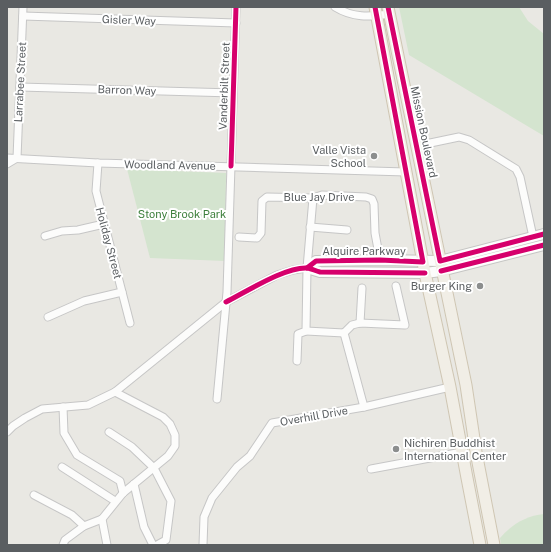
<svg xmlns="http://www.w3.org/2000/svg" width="551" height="552" viewBox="0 0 551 552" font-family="'Public Sans',sans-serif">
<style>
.green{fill:#d4e4cf}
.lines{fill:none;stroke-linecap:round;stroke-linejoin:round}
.minor-casing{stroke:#c6c6c6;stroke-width:9}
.secondary-casing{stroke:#c5c5c3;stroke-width:12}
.primary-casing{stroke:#cfc6b3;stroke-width:13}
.minor{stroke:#fcfcfb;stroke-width:7}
.secondary{stroke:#fcfcfb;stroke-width:10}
.primary{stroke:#f1eee6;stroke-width:11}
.cycleway-casing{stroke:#fff;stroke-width:8}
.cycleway{stroke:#d6006c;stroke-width:5}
.poi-dot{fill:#8c8e8e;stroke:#fff;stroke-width:1.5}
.labels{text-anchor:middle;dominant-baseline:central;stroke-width:4;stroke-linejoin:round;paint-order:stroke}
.street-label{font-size:11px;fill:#5a5e61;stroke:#fff}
.poi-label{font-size:11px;fill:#5a5e61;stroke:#fff;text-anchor:end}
.park-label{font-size:11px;fill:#3c7f3b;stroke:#fff}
</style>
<rect width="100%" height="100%" fill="#e9e8e3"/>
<g class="green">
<polygon points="399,7 519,7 528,21 544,34 544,136 409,55"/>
<polygon points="127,169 226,173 225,261 150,258"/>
<path d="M544,514V545H501L500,538C512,524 526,516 544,514Z"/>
</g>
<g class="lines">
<g class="minor-casing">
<g id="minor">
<path d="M335,7C353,18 369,17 389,14"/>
<polyline points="23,16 236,23"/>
<polyline points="20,87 233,93"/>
<polyline points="416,146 459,137 469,140 516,169 520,177 533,237"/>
<polyline points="7,158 98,163 406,172"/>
<polyline points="98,163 96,191 130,323"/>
<polyline points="7,164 17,158 23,7"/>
<polyline points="310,227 347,230"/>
<polyline points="45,236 62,231 78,230 104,224"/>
<polyline points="239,237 257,238 261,233 262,201 267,197 313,198 322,195 366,197 372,199 374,204 375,233 380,260"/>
<polyline points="48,317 84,301 122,292"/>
<polyline points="360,323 362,288"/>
<polyline points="306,331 344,333"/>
<polyline points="344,333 352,325 360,323 405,325 396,286"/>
<polyline points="344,333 364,407"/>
<polyline points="297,361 298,334 306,331 307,268 313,198"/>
<polyline points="217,399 227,292 236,7"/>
<polyline points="63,407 64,433 77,455 120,481 123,493"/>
<polyline points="7,432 13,426 25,418 42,409 88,405 115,392 226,302 277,275 293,270 307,268"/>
<polyline points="109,432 132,447 154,468 171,501 166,540 157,545"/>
<polyline points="62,467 115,501"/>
<polyline points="371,469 462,452"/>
<polyline points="134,484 144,527 153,545"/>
<polyline points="34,495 72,515 84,526"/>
<polyline points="102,519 107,545"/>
<polyline points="63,545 65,540 84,526 102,519 123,493 168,456 175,446 175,435 170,424 163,417 115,392"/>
<polyline points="203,545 204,517 212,498 237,467 250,456 272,423 364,407 450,387"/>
</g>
</g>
<g class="secondary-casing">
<g id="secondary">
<polyline points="307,268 316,261 380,260 440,261 544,234"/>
<polyline points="307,268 320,272 425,273 441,271 544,245"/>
</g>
</g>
<g class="primary-casing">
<g id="primary">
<polyline points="375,7 425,273 450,387 467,478 480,545"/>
<polyline points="388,7 466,385 476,452 494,545"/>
</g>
</g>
<use href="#minor" class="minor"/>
<use href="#secondary" class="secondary"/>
<use href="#primary" class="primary"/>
<g class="cycleway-casing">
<g id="cycleway">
<polyline points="388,7 440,261 544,234"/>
<polyline points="231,166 236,7"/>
<polyline points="307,268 316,261 380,260 423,262 375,7"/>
<polyline points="441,271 544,245"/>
<path d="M226,302C246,292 286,266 308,268C312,269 316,271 320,272L425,273"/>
</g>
</g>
<use href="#cycleway" class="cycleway"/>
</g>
<g class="poi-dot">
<circle cx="374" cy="156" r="4"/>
<circle cx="480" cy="286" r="4"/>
<circle cx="396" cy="449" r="4"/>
</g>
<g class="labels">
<g class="street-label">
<text transform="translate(129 20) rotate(2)">Gisler Way</text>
<text transform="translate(20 82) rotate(-87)">Larrabee Street</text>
<text transform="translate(224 86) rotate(-88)">Vanderbilt Street</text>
<text transform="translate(127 90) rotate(2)">Barron Way</text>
<text transform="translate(424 132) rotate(78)">Mission Boulevard</text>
<text transform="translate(170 165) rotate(1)">Woodland Avenue</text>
<text x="319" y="197">Blue Jay Drive</text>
<text transform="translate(109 243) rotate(75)">Holiday Street</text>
<text x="364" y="251">Alquire Parkway</text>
<text transform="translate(314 416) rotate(-10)">Overhill Drive</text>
</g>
<g class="poi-label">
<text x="366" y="150">Valle Vista<tspan x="366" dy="13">School</tspan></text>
<text x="472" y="286">Burger King</text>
<text x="404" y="443" text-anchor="start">Nichiren Buddhist<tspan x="404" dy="13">International Center</tspan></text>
</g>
<g class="park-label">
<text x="182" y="214">Stony Brook Park</text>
</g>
</g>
<rect width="551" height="552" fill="none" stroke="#5a5e61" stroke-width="16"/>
</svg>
